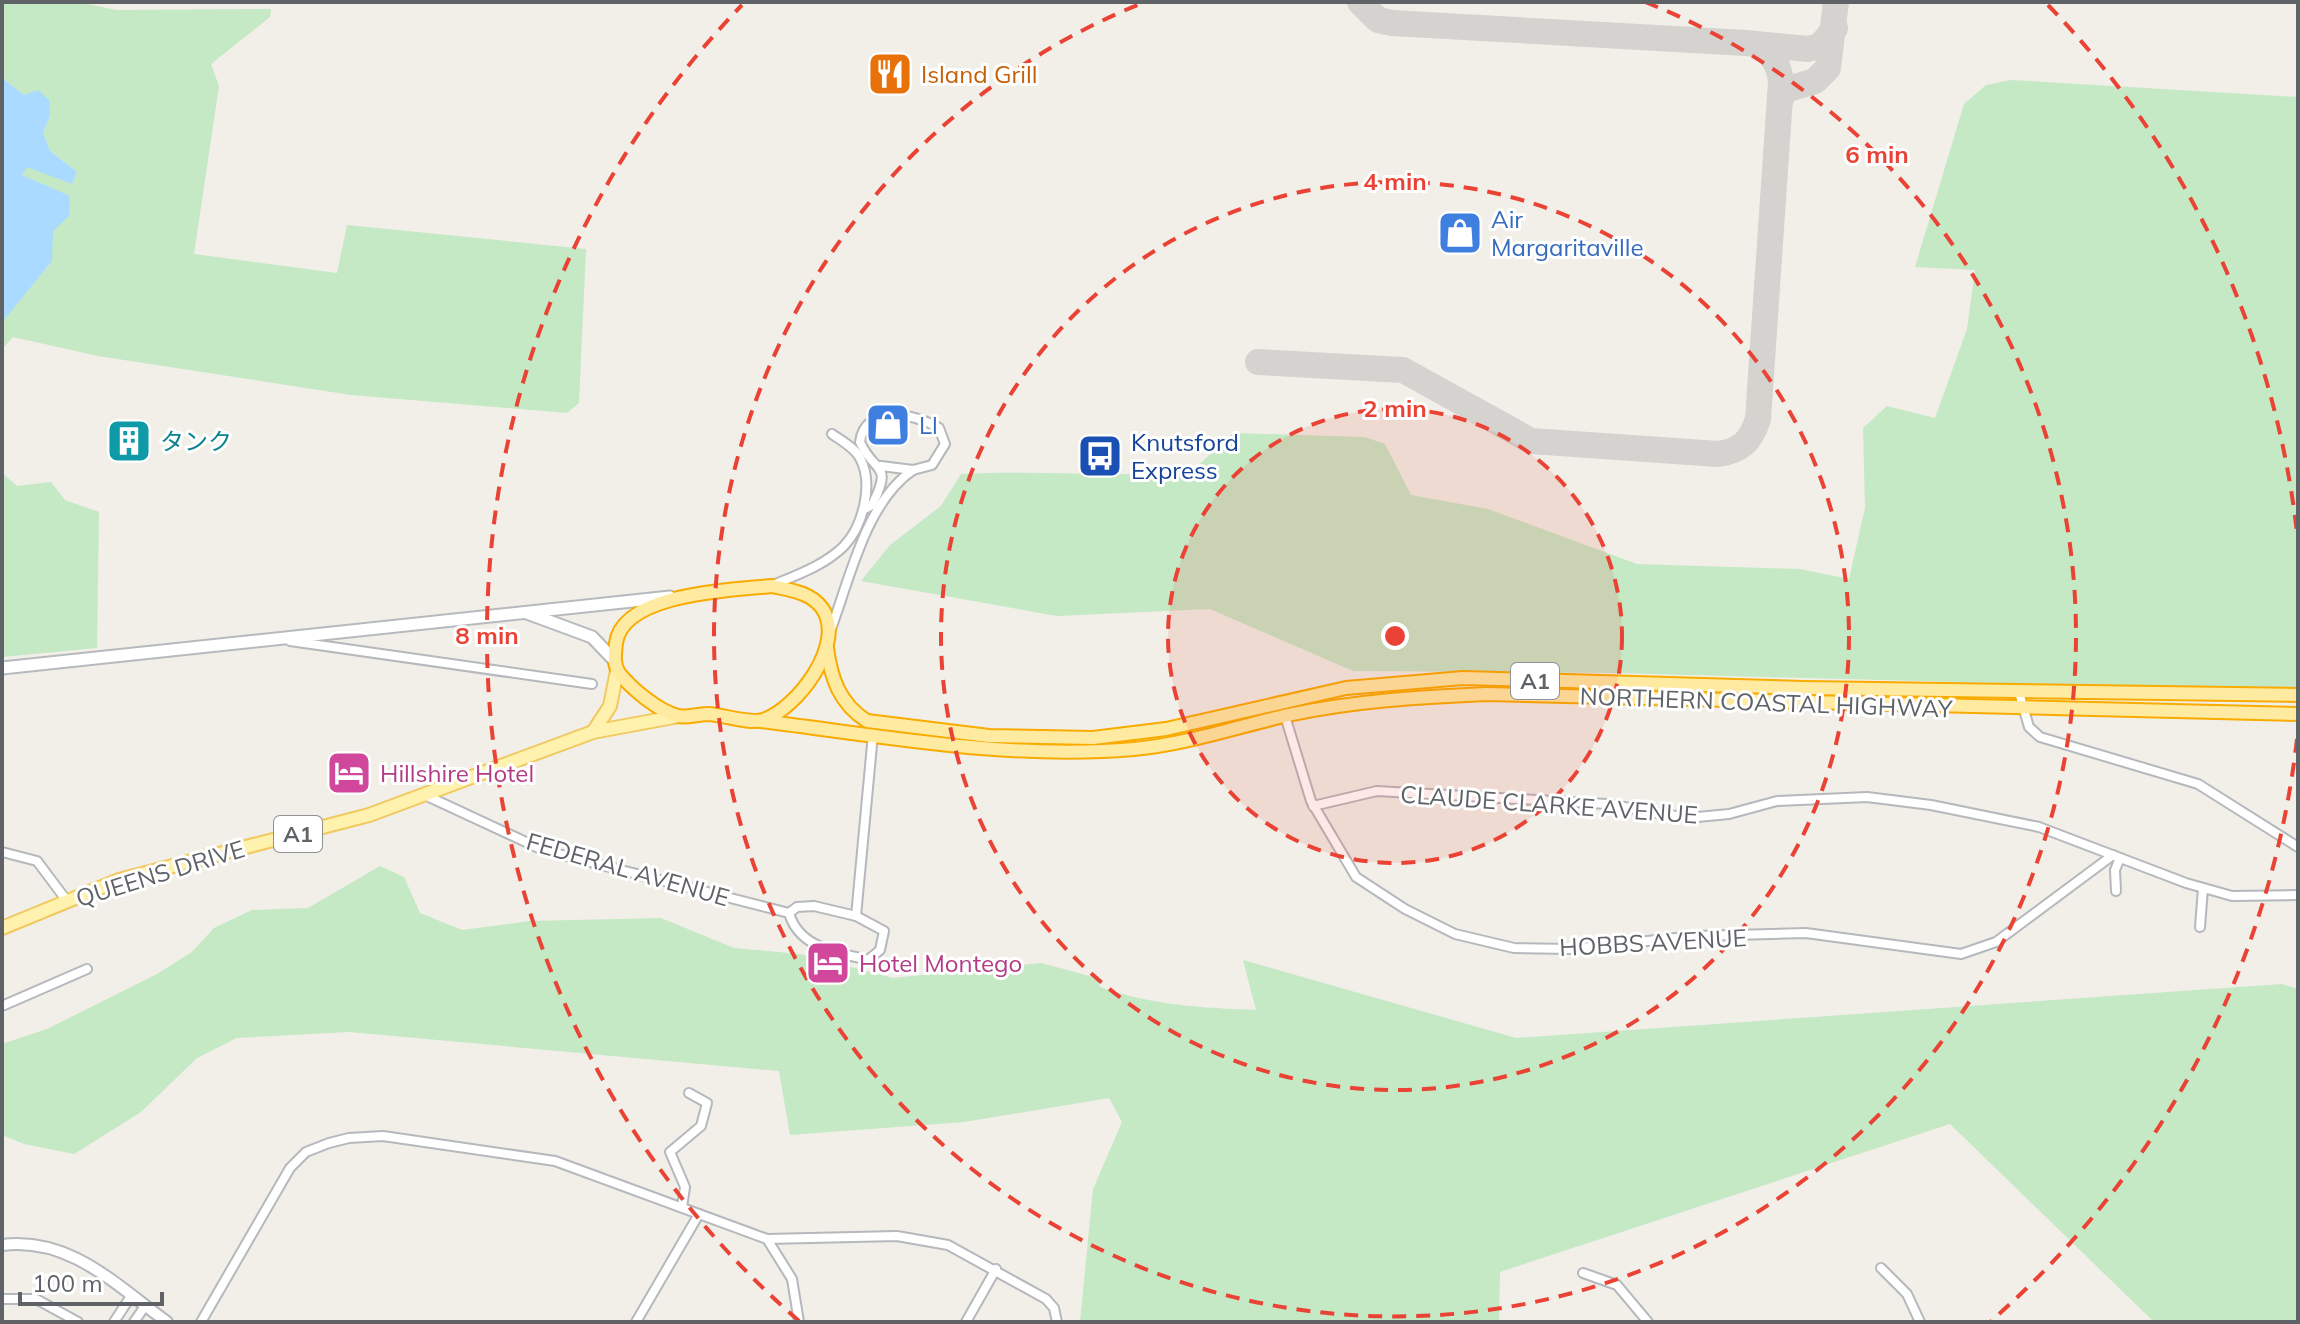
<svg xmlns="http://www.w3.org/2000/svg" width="2300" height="1324" viewBox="0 0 2300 1324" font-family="Mulish,'Noto Sans JP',sans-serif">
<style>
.green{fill:#c5e8c5}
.water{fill:#aadaff}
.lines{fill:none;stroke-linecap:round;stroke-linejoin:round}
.taxiway{stroke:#d4d3d0;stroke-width:26}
.minor-casing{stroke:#b5b8bc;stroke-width:12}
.tertiary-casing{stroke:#b5b8bc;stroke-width:14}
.secondary-casing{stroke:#b6babf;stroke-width:15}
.primary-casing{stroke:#f2c960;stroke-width:16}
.trunk-casing{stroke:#f9ab00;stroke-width:16}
.minor{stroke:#fff;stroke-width:8}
.tertiary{stroke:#fff;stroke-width:10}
.secondary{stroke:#fff;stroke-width:11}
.primary{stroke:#fff2af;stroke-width:12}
.trunk{stroke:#feeaa1;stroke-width:12}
.ring{fill:none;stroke:#ea4335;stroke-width:4;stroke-dasharray:14 10}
.labels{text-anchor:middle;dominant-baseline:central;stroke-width:6;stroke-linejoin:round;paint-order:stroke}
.shield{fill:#fff;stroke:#8f9295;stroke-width:2}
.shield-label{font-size:22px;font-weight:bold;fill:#5f6368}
.food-label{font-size:24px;fill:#c56008;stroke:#fff;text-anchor:start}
.shop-label{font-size:24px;fill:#366cbe;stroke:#fff;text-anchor:start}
.culture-label{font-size:24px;fill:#0d838f;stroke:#fff;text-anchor:start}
.transit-label{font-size:24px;fill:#164399;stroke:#fff;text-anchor:start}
.street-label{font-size:24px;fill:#5f6368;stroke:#fff}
.hotel-label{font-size:24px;fill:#b23c85;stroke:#fff;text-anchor:start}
.centre{fill:#ea4335;stroke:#fff;stroke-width:4}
.ring-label{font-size:24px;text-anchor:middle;font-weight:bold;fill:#ea4335;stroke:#fff;stroke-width:6;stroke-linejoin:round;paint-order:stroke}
</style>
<rect width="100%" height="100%" fill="#f1efe8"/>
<g class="green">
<polygon points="2,2 79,2 116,10 271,9 270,17 211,64 219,86 194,254 337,273 347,225 586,249 579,403 567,413 351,395 98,356 13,337 2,349 2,320 50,264 37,185 21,176 26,166 72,184 77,172 50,151 43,133 50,116 2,78"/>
<path d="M2011,80L2298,97V691L1613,673L1353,671L1210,609L1057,616L861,581L890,545L941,506L961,474C1038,470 1113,477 1190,473L1233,433L1365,437L1385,444L1411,495L1488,509L1637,564L1800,569L1849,579L1865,508L1863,428L1887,406L1935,418L1967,329L1975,270L1915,267L1964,104L1986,85Z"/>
<polygon points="2,473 17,486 51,482 65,500 99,512 97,648 2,657"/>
<path d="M380,866L404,877L420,913L462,930L530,921L661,918L734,948L800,954L893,978L1041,963L1097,978L1100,987C1152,1005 1201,1008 1256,1010L1243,960L1516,1038L2282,984L2298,989V1322H2154L1950,1124L1500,1272L1499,1322H1080L1093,1189L1122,1122L1109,1098L964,1122L790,1135L779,1071L349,1032L237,1038L197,1058L141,1112L74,1154L24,1144L2,1135V1044L47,1029L157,974L192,952L214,928L252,910L308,908Z"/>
</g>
<polygon class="water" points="2,78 24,95 38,90 49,100 50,116 43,133 50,151 77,172 72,184 27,167 22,175 70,196 69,216 53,231 52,261 3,321"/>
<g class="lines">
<g class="taxiway">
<polyline points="1360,2 1378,20 1392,23 1746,43 1808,49 1820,46 1835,28"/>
<polyline points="1780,101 1785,90 1815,81 1828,68 1836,2"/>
<path d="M1258,362L1403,370L1531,441L1718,454C1741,451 1751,441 1758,419L1781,82C1779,65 1774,56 1760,46"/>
</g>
<g class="minor-casing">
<g id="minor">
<path d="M863,510L872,505C894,462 874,474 860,442C865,404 914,413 939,428L945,444L932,465L913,470L881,466"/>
<path d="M773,585C797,575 825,565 844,546C863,526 874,484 860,458C855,448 842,441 832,434"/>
<path d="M831,629C850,578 866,502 913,470"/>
<polyline points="290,641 592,684"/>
<polyline points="2018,689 2029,727 2040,737 2198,784 2298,847"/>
<polyline points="1285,716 1311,801 1356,877 1405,909 1455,934 1514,948 1571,949 1695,936 1806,933 1961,954 1996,942 2113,855"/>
<polyline points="427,796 543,850 789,913"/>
<polyline points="1313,806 1377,791 1607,804 1687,818 1729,814 1777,801 1867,797 1931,805 2039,827 2186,883 2232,896 2298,895"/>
<polyline points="2,852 37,861 67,901"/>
<polyline points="2116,891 2115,870 2120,858"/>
<path d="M814,906L856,916L884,931L880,950L868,960C836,952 799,948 789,913L797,907Z"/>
<polyline points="856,916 873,734"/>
<polyline points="2200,927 2203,888"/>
<polyline points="2,1006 87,969"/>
<polyline points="682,1207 685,1187 670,1152 701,1126 707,1103 689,1093"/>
<polyline points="767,1239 792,1279 799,1322"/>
<polyline points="1881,1268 1907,1294 1920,1322"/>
<polyline points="1583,1273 1617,1285 1648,1322"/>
<polyline points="2,1299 36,1299 78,1322"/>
<polyline points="114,1322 131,1296"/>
<polyline points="134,1322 145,1306"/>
<polyline points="201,1322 290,1168 306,1152 329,1143 349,1138 383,1136 555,1161 767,1239 897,1236 948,1245 1046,1299 1054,1308 1057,1322"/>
<polyline points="636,1322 699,1214"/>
<polyline points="966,1322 996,1269"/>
</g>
</g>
<g class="tertiary-casing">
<path id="tertiary" d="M2,1245C69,1236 116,1285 167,1322"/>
</g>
<g class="secondary-casing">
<g id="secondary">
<polyline points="527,613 592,637 614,660"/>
<polyline points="2,668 670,597"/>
</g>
</g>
<g class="primary-casing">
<g id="primary">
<polyline points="593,732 610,706 617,671"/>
<polyline points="2,928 119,880 369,815 593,732 679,716"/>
</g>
</g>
<g class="trunk-casing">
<g id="trunk">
<path d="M772,586C790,590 810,592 822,608C847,643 797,709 763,720C748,724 724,715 708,714C699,714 687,718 678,716C658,711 632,689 619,673C613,664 615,653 616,643C623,593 732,590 772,586Z"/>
<path d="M827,648C831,679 840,704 867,721L989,736L1093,738L1166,729L1346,688L1463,678L1804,688L2298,695"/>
<path d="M761,721C884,736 1009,760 1134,749C1187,744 1236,727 1288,715C1353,701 1419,697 1486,694L2298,714"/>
</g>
</g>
<use href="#minor" class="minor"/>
<use href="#tertiary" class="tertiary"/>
<use href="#secondary" class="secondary"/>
<use href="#primary" class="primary"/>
<use href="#trunk" class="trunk"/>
</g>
<circle cx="1395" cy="636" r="227" fill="#ea4335" fill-opacity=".12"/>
<g class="ring">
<circle cx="1395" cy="636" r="227"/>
<circle cx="1395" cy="636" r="454"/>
<path d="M1645 2A681 681 0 1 1 1145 2"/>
<path d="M2297 739A908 908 0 0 1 1991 1321M799 1321A908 908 0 0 1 742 5M2048 5A908 908 0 0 1 2297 533"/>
</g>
<defs>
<g id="restaurant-square" transform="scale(2.3)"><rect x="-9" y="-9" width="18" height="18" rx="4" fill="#e8710a" stroke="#fff"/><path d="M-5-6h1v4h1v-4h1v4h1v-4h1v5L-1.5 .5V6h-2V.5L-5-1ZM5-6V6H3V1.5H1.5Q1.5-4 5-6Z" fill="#fff"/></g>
<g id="shop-square" transform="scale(2.3)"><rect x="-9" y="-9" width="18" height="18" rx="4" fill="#3f7fe0" stroke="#fff"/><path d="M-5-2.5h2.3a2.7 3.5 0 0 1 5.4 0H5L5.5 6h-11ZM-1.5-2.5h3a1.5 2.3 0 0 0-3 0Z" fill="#fff"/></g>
<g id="building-square" transform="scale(2.3)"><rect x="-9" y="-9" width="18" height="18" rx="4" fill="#0f9aa8" stroke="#fff"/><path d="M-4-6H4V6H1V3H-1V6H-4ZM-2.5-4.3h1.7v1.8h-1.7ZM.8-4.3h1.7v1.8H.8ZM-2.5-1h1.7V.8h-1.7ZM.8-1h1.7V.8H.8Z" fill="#fff"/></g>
<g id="bus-square" transform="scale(2.3)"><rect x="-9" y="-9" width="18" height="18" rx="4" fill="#1a4fb4" stroke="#fff"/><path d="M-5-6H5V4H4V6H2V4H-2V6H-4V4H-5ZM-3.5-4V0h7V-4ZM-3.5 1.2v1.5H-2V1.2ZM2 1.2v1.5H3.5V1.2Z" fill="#fff"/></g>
<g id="hotel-square" transform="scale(2.3)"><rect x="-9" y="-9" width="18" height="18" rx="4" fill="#d1479c" stroke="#fff"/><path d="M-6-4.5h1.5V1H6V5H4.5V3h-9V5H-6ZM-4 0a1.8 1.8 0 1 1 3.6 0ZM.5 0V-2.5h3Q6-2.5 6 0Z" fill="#fff"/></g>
</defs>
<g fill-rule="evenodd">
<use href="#restaurant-square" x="890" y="74"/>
<use href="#shop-square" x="1460" y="233"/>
<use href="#shop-square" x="888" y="425"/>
<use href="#building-square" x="129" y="441"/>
<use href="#bus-square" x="1100" y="456"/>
<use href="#hotel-square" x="349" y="773"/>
<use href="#hotel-square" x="828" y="963"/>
</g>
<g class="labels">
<g class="shield">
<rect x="1511" y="663" width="48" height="36" rx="6"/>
<rect x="274" y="816" width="48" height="36" rx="6"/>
</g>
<g class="shield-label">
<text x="1535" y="681">A1</text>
<text x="298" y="834">A1</text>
</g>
<g class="food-label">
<text x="921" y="74">Island Grill</text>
</g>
<g class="shop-label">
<text x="1491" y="219">Air<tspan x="1491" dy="28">Margaritaville</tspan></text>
<text x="919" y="425">Ll</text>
</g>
<g class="culture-label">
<text x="160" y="441">タンク</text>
</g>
<g class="transit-label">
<text x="1131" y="442">Knutsford<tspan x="1131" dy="28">Express</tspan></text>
</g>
<g class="street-label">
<text transform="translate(1766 702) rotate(2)">NORTHERN COASTAL HIGHWAY</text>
<text transform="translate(1549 804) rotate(4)">CLAUDE CLARKE AVENUE</text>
<text transform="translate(628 869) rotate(16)">FEDERAL AVENUE</text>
<text transform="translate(160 873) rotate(-17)">QUEENS DRIVE</text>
<text transform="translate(1653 942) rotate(-3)">HOBBS AVENUE</text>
</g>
<g class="hotel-label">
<text x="380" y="773">Hillshire Hotel</text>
<text x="859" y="963">Hotel Montego</text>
</g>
</g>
<circle cx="1395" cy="636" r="12" class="centre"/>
<g class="ring-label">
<text x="1877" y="163">6 min</text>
<text x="1395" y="190">4 min</text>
<text x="1395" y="417">2 min</text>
<text x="487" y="644">8 min</text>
</g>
<rect width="2300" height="1324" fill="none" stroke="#5f6368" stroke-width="8"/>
<path d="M20 1292v12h142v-12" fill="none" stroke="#5f6368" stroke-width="4"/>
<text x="32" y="1292" font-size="24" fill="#5f6368" stroke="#ffffff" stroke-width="6" paint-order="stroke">100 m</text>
</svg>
